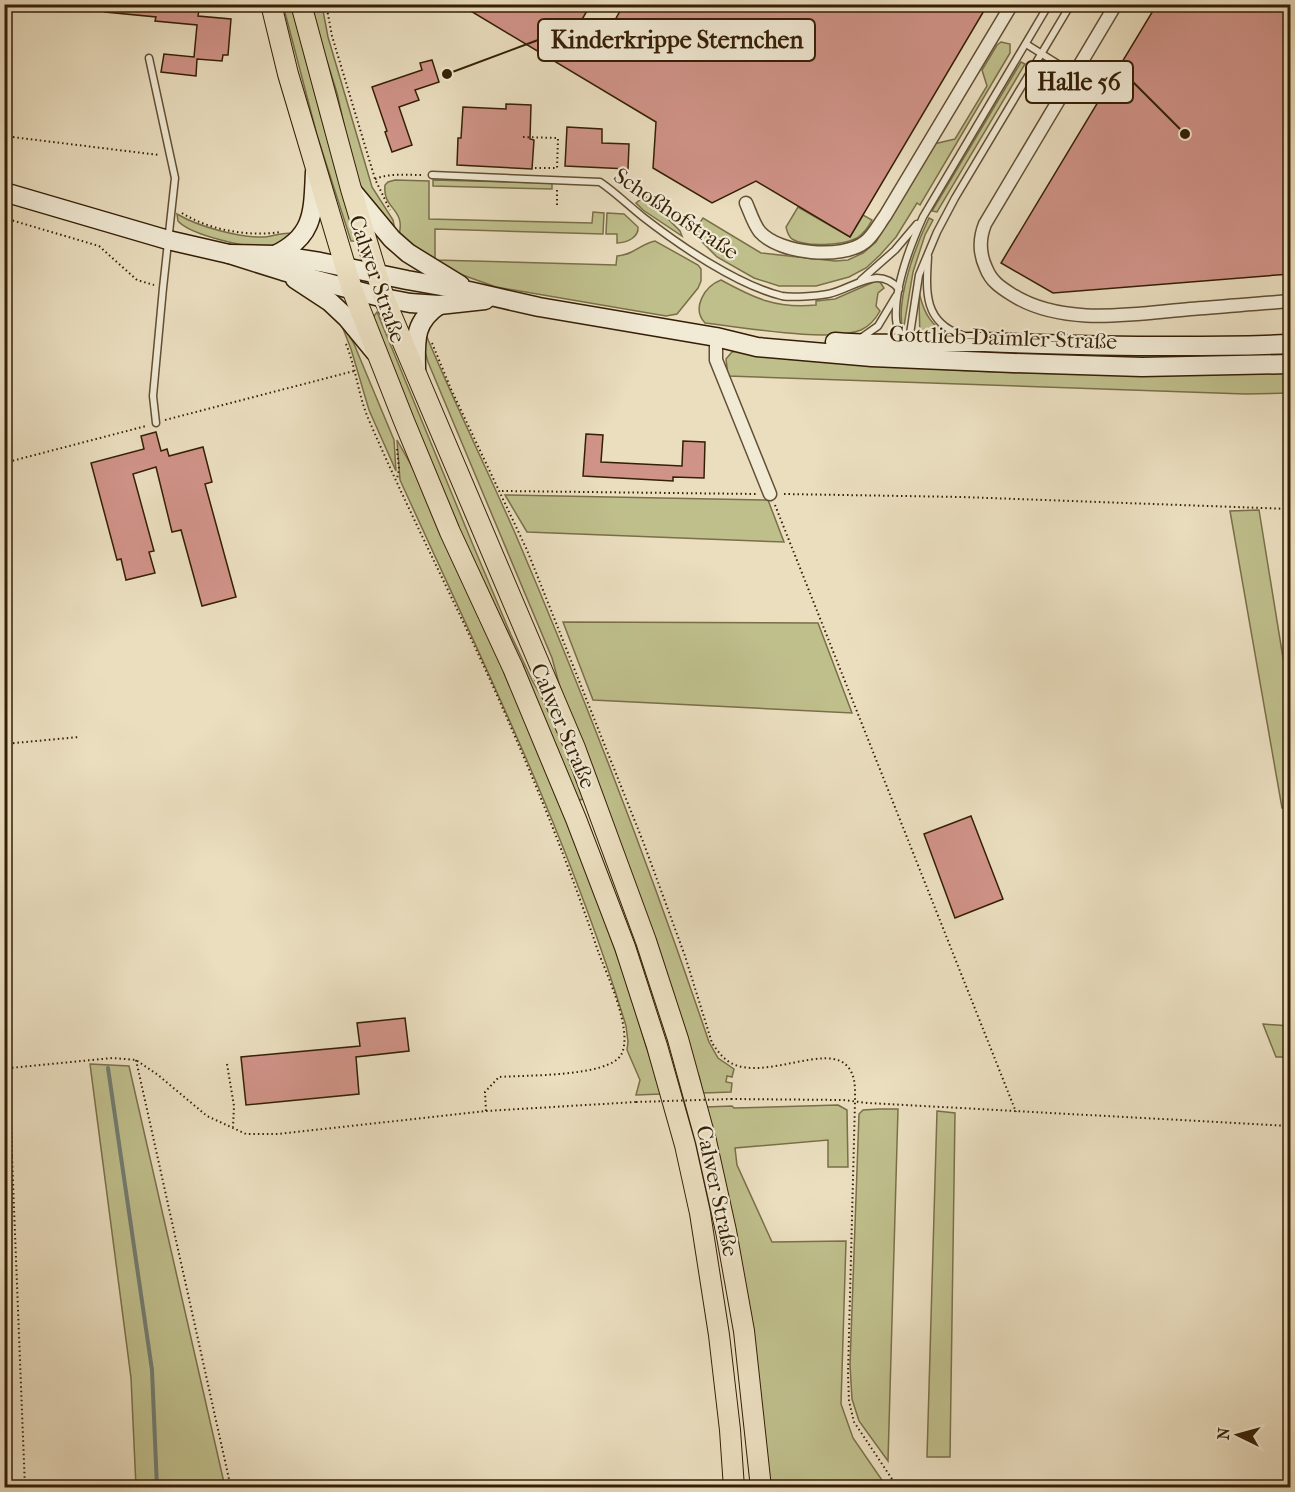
<svg xmlns="http://www.w3.org/2000/svg" width="1295" height="1492" viewBox="0 0 1295 1492" font-family="'IM FELL French Canon',serif">
<style>
.green{fill:#bfbf8c;stroke:#7a6f48;stroke-width:1.5}
.lines{fill:none;stroke-linecap:round;stroke-linejoin:round}
.stream{stroke:#727c72;stroke-width:4}
.building{fill:#d09388;stroke:#351f05;stroke-width:1.5}
.lane-casing{stroke:#624f34;stroke-width:9}
.street-casing{stroke:#624f34;stroke-width:15}
.secondary-casing{stroke:#351f05;stroke-width:21}
.primary-casing{stroke:#351f05;stroke-width:22}
.path{stroke:#351f05;stroke-width:2;stroke-dasharray:1.5 3;stroke-linecap:butt}
.lane{stroke:#f1ead5;stroke-width:6}
.street{stroke:#f1ead5;stroke-width:12}
.secondary{stroke:#f1ead5;stroke-width:18}
.primary{stroke:#eadebf;stroke-width:20}
.path-bridge{stroke:#351f05;stroke-width:2;stroke-dasharray:1.5 3;stroke-linecap:butt}
.labels{text-anchor:middle;dominant-baseline:central;stroke-width:4.5;stroke-linejoin:round;paint-order:stroke}
.street-label{font-size:22px;fill:#351f05;stroke:#f1ead5}
.leader{fill:none;stroke:#351f05;stroke-width:2}
.callout-dot{fill:#351f05;stroke:#f1ead5;stroke-width:2}
.callout{fill:#f1ead5;stroke:#351f05;stroke-width:2}
.callout-label{font-size:24px;text-anchor:middle;font-weight:bold;fill:#351f05}
</style>
<rect width="100%" height="100%" fill="#eadebf"/>
<filter id="stains"><feTurbulence type="fractalNoise" baseFrequency=".00333" numOctaves="4"/><feColorMatrix values="0 0 0 0 .2 0 0 0 0 .09 0 0 0 0 .02 0 0 0 .5 -.17"/></filter>
<radialGradient id="worn" r=".72"><stop offset=".6" stop-color="#630" stop-opacity="0"/><stop offset="1" stop-color="#630" stop-opacity=".3"/></radialGradient>
<g class="green">
<polygon points="283,5 294,5 320,113 359,241 351,241 317,135"/>
<polygon points="313,5 322,5 328,37 372,187 393,220 395,230 366,200 356,178 337,93 327,61 317,39"/>
<polygon points="1001,42 1010,44 1010,53 920,205 917,203 896,237 880,255 866,268 849,277 816,286 779,286 754,278 717,257 693,233 703,218 761,253 835,261 848,260 863,253 876,242 934,144 955,139 987,86 982,70 997,45"/>
<polygon points="1021,62 1025,64 937,212 932,211"/>
<path d="M395,180L429,181V219L592,223L593,212L604,213L603,234L435,229V260L616,265L617,256C634,255 640,244 655,241L698,265L701,269V281L698,288L677,314L666,316L496,287L443,268L398,239C408,207 382,211 385,185L388,182Z"/>
<polygon points="433,180 552,183 552,189 433,186"/>
<polygon points="645,196 680,231 682,236 643,210 636,203"/>
<path d="M798,207L850,237L863,215L872,220C868,228 864,233 857,238C844,245 806,248 792,239C788,236 787,231 786,227Z"/>
<path d="M607,213L624,214L638,227C639,237 627,243 617,243V234H606Z"/>
<path d="M177,214C199,227 240,238 265,237C275,236 285,231 294,234C287,242 280,246 269,247C250,249 190,235 178,221Z"/>
<path d="M929,218L933,220L925,235L913,272L904,326H902C897,296 916,245 929,218Z"/>
<path d="M721,280C754,298 776,309 816,305V301L835,299L876,281L880,282L884,288L878,293L876,306L880,311C875,320 870,326 861,330C829,343 742,327 705,323C691,308 705,286 721,280Z"/>
<path d="M920,296C925,316 932,325 949,336L920,338L919,298Z"/>
<polygon points="377,312 473,545 511,635 532,680 552,716 586,798 577,801 442,495 374,321 374,316"/>
<polygon points="342,326 344,326 354,344 394,440 396,471 369,410 351,349"/>
<path d="M424,330C452,398 485,465 515,533C586,700 651,870 709,1042L718,1058L734,1069L732,1077L727,1076L726,1082L732,1083L731,1092L703,1093L699,1076H697L561,691L552,658L428,362L424,348Z"/>
<polygon points="929,345 1290,350 1290,356 1183,359 1113,358 939,351"/>
<path d="M741,350C812,359 883,366 954,370C1066,376 1179,375 1290,371V393L1245,394L728,376L726,359L732,352Z"/>
<path d="M397,440L420,481L530,728L574,835L624,975L661,1094L636,1095L640,1080L627,1050L628,1042L626,1026C569,837 482,660 400,480Z"/>
<polygon points="505,495 768,500 784,542 527,532"/>
<polygon points="1259,510 1290,701 1290,808 1282,808 1230,511"/>
<polygon points="563,622 818,623 852,713 593,700"/>
<polygon points="1263,1024 1290,1026 1290,1057 1276,1057"/>
<polygon points="90,1064 129,1066 225,1487 136,1487 131,1378"/>
<polygon points="838,1105 847,1110 848,1167 828,1167 828,1140 735,1148 737,1165 772,1242 846,1241 841,1404 853,1438 884,1483 814,1487 768,1487 706,1107 732,1106 734,1108"/>
<polygon points="879,1109 898,1109 888,1461 859,1421 852,1399 850,1365 859,1114 863,1110"/>
<polygon points="937,1111 955,1113 950,1457 927,1457"/>
</g>
<g class="lines">
<polyline class="stream" points="108,1068 152,1370 157,1488"/>
</g>
<g class="building">
<polygon points="106,4 144,4 199,10 198,16 231,19 228,55 223,55 222,61 197,59 196,76 161,72 164,54 194,57 197,25 155,21 156,17 105,12"/>
<polygon points="459,4 591,4 577,28 602,43 624,4 988,4 850,237 756,181 712,203 653,168 656,122"/>
<polygon points="1157,4 1290,4 1290,274 1053,293 1001,263"/>
<polygon points="432,60 439,82 415,90 419,100 399,107 412,145 392,152 385,132 387,131 372,87 422,70 420,63"/>
<polygon points="506,104 531,105 530,139 534,140 532,169 457,165 458,138 461,138 463,107 506,109"/>
<polygon points="567,127 602,129 602,143 629,144 628,169 565,166"/>
<polygon points="156,432 161,451 167,449 169,456 203,447 212,482 205,484 236,597 202,606 181,530 172,532 156,467 133,474 154,551 149,552 155,573 126,580 121,559 117,560 91,463 144,449 141,436"/>
<polygon points="586,434 603,435 601,462 682,466 683,441 705,442 704,478 673,477 673,481 583,476"/>
<polygon points="971,816 1003,899 955,918 924,834"/>
<polygon points="405,1018 409,1051 356,1057 359,1094 246,1105 241,1057 360,1046 357,1023"/>
</g>
<g class="lines">
<g class="lane-casing">
<g id="lane">
<polyline points="1026,44 1074,74"/>
<polyline points="149,58 175,178 163,288 153,396 156,423"/>
<path d="M432,175L600,182C616,193 628,205 643,217C679,245 737,285 782,296C792,298 817,296 828,294C853,289 877,264 899,289"/>
<path d="M928,257C926,291 923,322 962,335"/>
<polyline points="861,280 895,250 917,224"/>
<polyline points="861,338 878,326 896,296"/>
<polyline points="904,340 910,334 919,275 937,232 955,198 1071,4"/>
<path d="M900,342C898,334 897,326 896,319C894,287 910,246 923,217L1049,4"/>
</g>
</g>
<g class="street-casing">
<g id="street">
<path d="M1116,4L985,224C979,239 979,253 986,268C991,281 1000,287 1011,294C1062,327 1133,314 1190,309C1224,306 1257,304 1290,301"/>
<path d="M746,203C750,212 754,225 760,232C780,254 842,260 865,242C873,236 879,224 885,216L1012,4"/>
<polyline points="716,337 716,360 770,494"/>
</g>
</g>
<g class="secondary-casing">
<g id="secondary">
<polyline points="4,192 168,240 229,254 283,271 384,298 410,303 439,305 485,300"/>
<polyline points="353,192 392,239 408,253 460,285"/>
<polyline points="229,254 275,255 320,262 407,280 469,291 539,307 716,337 757,347 872,357 1013,363 1142,367 1290,364"/>
<path d="M275,255C315,236 313,211 315,172"/>
<polyline points="295,279 330,302 347,318 375,352"/>
<path d="M835,342C885,347 935,341 985,342C1087,346 1189,348 1290,344"/>
<path d="M416,372C416,343 412,323 439,305"/>
</g>
</g>
<g class="primary-casing">
<g id="primary">
<polyline points="271,4 288,74 352,289 404,421 450,532 513,668 576,819 625,947 657,1046 685,1145 700,1213 719,1335 730,1430 734,1488"/>
<polyline points="301,4 351,189 384,298 575,748 646,941 678,1039 706,1141 726,1231 744,1331 761,1488"/>
</g>
</g>
<g class="path">
<polyline points="326,4 332,36 375,179 390,210"/>
<polyline points="4,136 159,155"/>
<polyline points="523,137 558,138 557,169"/>
<polyline points="535,168 557,168"/>
<path d="M375,179C390,173 406,175 422,175"/>
<polyline points="557,205 557,190"/>
<path d="M182,213C209,230 248,237 280,232"/>
<polyline points="4,218 99,246 137,280 154,285"/>
<path d="M432,343L451,389L527,550L644,844L685,956L712,1043C717,1050 722,1058 731,1063C764,1081 827,1043 847,1066C856,1075 855,1089 855,1101L848,1374L849,1401L854,1422L898,1488"/>
<path d="M346,344C356,368 358,394 368,418C405,504 448,588 487,673C528,764 566,856 598,951C607,975 634,1032 621,1055C608,1077 524,1075 499,1077L485,1092L486,1111"/>
<polyline points="165,420 354,371"/>
<polyline points="397,449 399,469 397,479"/>
<polyline points="4,463 146,426"/>
<polyline points="502,491 757,494"/>
<polyline points="784,494 962,497 1290,509"/>
<polyline points="775,505 1016,1112"/>
<polyline points="4,744 79,737"/>
<polyline points="4,929 10,1068"/>
<polyline points="136,1060 231,1488"/>
<polyline points="227,1064 234,1106 233,1127"/>
<polyline points="731,1099 843,1100 868,1103 1290,1126"/>
<polyline points="12,1157 25,1488"/>
<polyline points="4,1158 12,1157 10,1068 112,1058 136,1060 158,1075 207,1116 246,1134 278,1134 486,1111 636,1102"/>
</g>
<use href="#lane" class="lane"/>
<use href="#street" class="street"/>
<use href="#secondary" class="secondary"/>
<use href="#primary" class="primary"/>
<polyline class="path-bridge" points="636,1102 731,1099"/>
</g>
<g class="labels">
<g class="street-label">
<text transform="translate(676 214) rotate(34)">Schoßhofstraße</text>
<text transform="translate(377 279) rotate(71)">Calwer Straße</text>
<text transform="translate(1003 338) rotate(2)">Gottlieb-Daimler-Straße</text>
<text transform="translate(563 726) rotate(67)">Calwer Straße</text>
<text transform="translate(717 1191) rotate(78)">Calwer Straße</text>
</g>
</g>
<path class="leader" d="M447 74L538 40M1185 134L1133 82"/>
<g class="callout-dot">
<circle cx="447" cy="74" r="6"/>
<circle cx="1185" cy="134" r="6"/>
</g>
<g class="callout">
<rect x="538" y="19" width="277" height="42" rx="6"/>
<rect x="1026" y="61" width="107" height="42" rx="6"/>
</g>
<g class="callout-label">
<text x="677" y="48">Kinderkrippe Sternchen</text>
<text x="1079" y="90">Halle 56</text>
</g>
<rect width="1295" height="1492" fill="none" stroke="#eadebf" stroke-width="24"/>
<rect x="6" y="6" width="1283" height="1480" fill="none" stroke="#351f05" stroke-width="3"/>
<rect x="12" y="12" width="1271" height="1468" fill="none" stroke="#351f05" stroke-width="1.5"/>
<g transform="translate(1238 1435) rotate(275)" stroke="#f1ead5" stroke-width="4.5" paint-order="stroke">
<path d="M0-4.5L10 22L0 15L-10 22Z" fill="#351f05"/>
<text y="-9" font-size="16" font-weight="bold" text-anchor="middle" fill="#351f05">N</text>
</g>
<rect width="100%" height="100%" filter="url(#stains)"/>
<rect width="100%" height="100%" fill="url(#worn)"/>
</svg>
